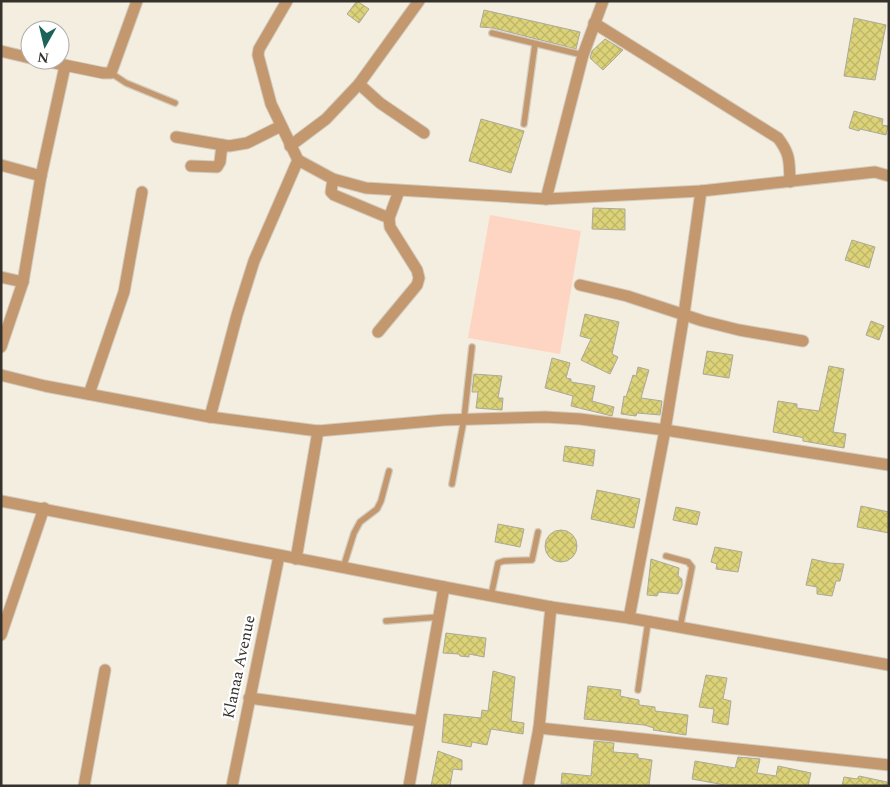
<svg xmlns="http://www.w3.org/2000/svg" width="890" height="787" viewBox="0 0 890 787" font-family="Spectral,serif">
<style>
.pitch{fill:#fed4c2}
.building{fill:url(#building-cross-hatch);stroke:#aaa99c}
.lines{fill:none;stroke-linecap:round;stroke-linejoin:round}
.service-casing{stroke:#d2ccc0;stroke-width:8}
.minor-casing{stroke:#d2ccc0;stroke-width:13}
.service{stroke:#c4986e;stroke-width:5.5}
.minor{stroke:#c4986e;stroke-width:11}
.labels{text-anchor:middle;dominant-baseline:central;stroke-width:4.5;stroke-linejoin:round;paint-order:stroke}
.street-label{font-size:16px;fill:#35322d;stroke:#fff}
</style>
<defs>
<pattern id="building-cross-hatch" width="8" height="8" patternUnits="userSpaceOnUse" patternTransform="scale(1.25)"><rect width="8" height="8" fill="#dcd278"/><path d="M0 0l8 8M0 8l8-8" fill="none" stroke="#bdb568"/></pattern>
</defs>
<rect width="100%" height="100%" fill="#f4eee0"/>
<polygon class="pitch" points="490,215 581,231 560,354 468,338"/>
<g class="building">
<polygon points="357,1 369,9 359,23 347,14"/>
<polygon points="484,10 580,32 576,49 493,28 480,27"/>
<polygon points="854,18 886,25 875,80 844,76"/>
<polygon points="605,39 623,50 603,70 590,58 592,51"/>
<polygon points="854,111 883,119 882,125 888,126 886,135 860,129 859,131 849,128"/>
<polygon points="481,119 524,131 511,173 469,161"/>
<polygon points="593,208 625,209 625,230 592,229"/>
<polygon points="852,240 875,247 869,268 845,260"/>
<polygon points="585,314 619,322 612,354 618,357 610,374 581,360 591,339 580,336"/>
<polygon points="871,321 884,326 879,340 866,335"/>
<polygon points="707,351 733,355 729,378 703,374"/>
<polygon points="552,358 570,363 566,378 571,379 571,382 595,386 592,401 614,407 612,416 571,406 573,396 545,388"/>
<polygon points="829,366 844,369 833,432 846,434 844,448 803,441 803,438 800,437 773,432 778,401 797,404 797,408 819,411"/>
<polygon points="638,367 649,370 641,398 662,401 660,415 637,413 636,416 621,414 624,396 626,397 633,375 636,376"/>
<polygon points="474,374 502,376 498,398 503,398 502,410 476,408 478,392 472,392"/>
<polygon points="565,446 595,450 593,466 563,461"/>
<polygon points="597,490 640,499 634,528 591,519"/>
<polygon points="861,506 889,512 889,533 857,527"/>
<polygon points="676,507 700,512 697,525 673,520"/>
<polygon points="498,524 524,529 520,547 495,542"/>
<circle cx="561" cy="546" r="16"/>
<polygon points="715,547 742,552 738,572 716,569 717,564 711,562"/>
<polygon points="651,559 679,568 678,576 682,579 682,586 678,594 659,592 657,596 647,595"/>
<polygon points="812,559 830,563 844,564 840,581 836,581 832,596 817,594 817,587 806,585"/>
<polygon points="446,633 486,638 484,657 469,654 469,657 460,656 459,654 443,653"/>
<polygon points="493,671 515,677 511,721 524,723 523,734 491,729 487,745 472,742 471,747 442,742 444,714 481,718 482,710 488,711"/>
<polygon points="706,675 727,678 723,699 731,701 728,725 712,722 714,709 699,707"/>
<polygon points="588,686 621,690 620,696 639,700 639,705 655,707 655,711 688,715 686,735 653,730 654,728 644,725 584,719"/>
<polygon points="594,741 614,743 613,752 638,754 638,758 652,760 649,786 561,784 562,773 591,776"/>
<polygon points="438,751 462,760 462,770 453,769 450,786 431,786"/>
<polygon points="738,757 760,759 757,773 776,776 778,766 811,773 808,786 730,786 692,779 695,761 735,768"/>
<polygon points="859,776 887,782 887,786 842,786 844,777 857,779"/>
</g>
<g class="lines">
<g class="service-casing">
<g id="service">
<polyline points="492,33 583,55"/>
<polyline points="111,73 126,83 175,103"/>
<polyline points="524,124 535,44"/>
<polyline points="452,484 464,419 472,347"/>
<polyline points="666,556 688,562 692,567 680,628"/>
<polyline points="343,568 354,533 360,522 377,509 381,501 389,471"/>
<polyline points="491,596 498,563 504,561 532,560 538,532"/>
<polyline points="386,621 439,617"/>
<polyline points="638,690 648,622"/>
</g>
</g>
<g class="minor-casing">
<g id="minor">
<polyline points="287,1 259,49 258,55 271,104 298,160 333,179 366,188 546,199 701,191 875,172 889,176"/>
<path d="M594,23L778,138C791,155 789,162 790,182"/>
<polyline points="1,51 30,58"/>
<polyline points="40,60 103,73 111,73 137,1"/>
<polyline points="359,84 380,103 424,133"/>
<polyline points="176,137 229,146 247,143 281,126"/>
<polyline points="290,146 326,119 359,84 419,1"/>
<polyline points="1,165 41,176"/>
<polyline points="191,166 217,167 220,162 222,145"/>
<polyline points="333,179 331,192 334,195 389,218"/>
<polyline points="546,199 583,55 603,1"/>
<polyline points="1,277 23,282"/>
<polyline points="580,285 627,296 703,321 739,330 803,341"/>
<polyline points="378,332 417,285 419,278 417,270 390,227 389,218 399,191"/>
<polyline points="1,347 23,282 41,176 65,66"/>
<polyline points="1,375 45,386 210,417 318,431 444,420 545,417 580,419 665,430 889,465"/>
<polyline points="89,394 124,292 142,192"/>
<polyline points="210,417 237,315 254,261 298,160"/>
<polyline points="1,501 444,587 551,607 629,618 889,665"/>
<polyline points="296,559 318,431"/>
<polyline points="629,618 665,430 684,314 701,191"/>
<polyline points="1,635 44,508"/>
<polyline points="249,698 420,721"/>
<polyline points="539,728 889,765"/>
<polyline points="84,786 105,670"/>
<polyline points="232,786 279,556"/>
<polyline points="409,786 444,587"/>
<polyline points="528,786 539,728 551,607"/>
</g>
</g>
<use href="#service" class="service"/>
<use href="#minor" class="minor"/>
</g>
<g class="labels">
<g class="street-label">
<text transform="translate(239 667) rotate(-78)">Klanaa Avenue</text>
</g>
</g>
<rect width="890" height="787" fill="none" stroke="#35322d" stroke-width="5"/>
<g transform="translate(45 45) rotate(188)"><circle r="24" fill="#ffffff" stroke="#aeadab"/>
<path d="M0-4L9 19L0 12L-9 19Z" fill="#1b6358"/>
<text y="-8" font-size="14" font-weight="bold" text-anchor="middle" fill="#35322d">N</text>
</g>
</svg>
